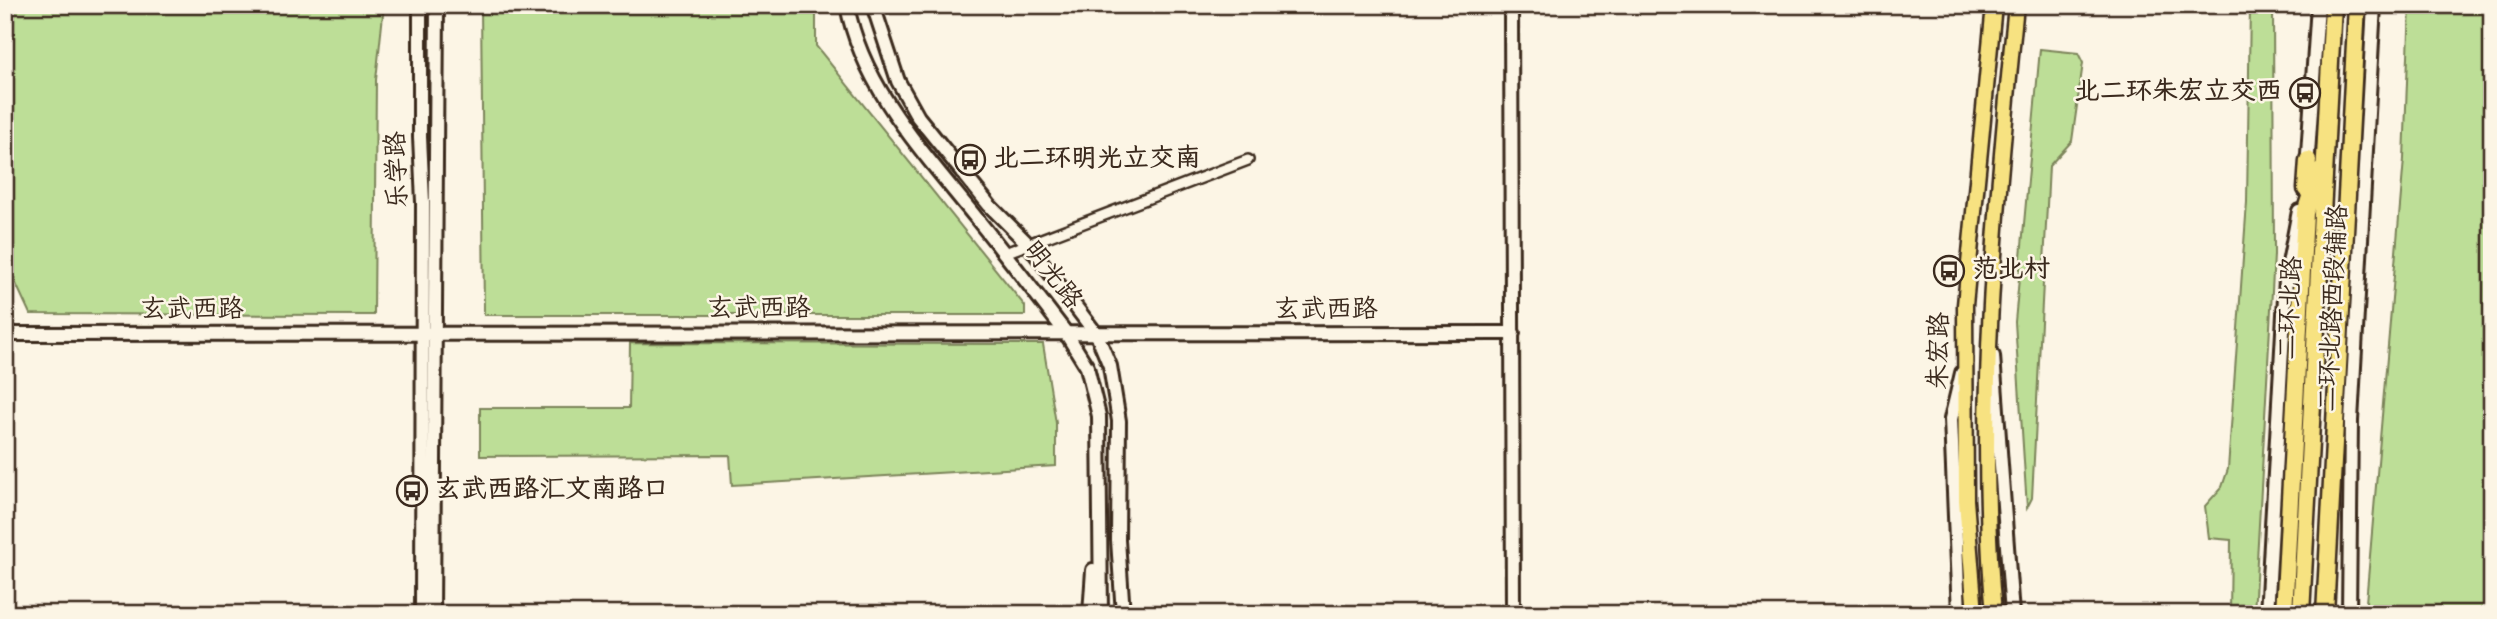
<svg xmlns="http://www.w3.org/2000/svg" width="2497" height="619" viewBox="0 0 2497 619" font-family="Dekko,'LXGW WenKai TC',sans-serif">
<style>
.green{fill:#bdde97;stroke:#7c845a;stroke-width:2}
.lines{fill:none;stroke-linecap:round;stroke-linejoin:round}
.street-casing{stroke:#3b2a1e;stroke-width:14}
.secondary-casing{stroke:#3b2a1e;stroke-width:18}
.primary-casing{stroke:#3b2a1e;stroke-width:19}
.highway-casing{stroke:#3b2a1e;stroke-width:21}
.street{stroke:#fcf5e5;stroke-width:9}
.secondary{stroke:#fcf5e5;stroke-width:12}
.primary{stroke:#f7e281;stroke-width:14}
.highway{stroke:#f7e281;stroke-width:16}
.labels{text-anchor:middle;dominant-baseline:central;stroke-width:5;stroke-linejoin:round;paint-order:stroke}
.poi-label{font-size:26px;font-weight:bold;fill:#3b2a1e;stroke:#fcf5e5;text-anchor:start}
.street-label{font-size:26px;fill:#3b2a1e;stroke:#fcf5e5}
</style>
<rect width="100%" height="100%" fill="#fcf5e5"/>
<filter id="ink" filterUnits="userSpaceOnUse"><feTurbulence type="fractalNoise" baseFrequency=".0143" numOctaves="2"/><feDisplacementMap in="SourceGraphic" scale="14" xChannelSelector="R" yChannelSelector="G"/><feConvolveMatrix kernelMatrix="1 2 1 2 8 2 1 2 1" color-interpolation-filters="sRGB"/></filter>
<g filter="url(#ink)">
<g class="green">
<polygon points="5,5 384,5 376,80 374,315 30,314 5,260"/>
<polygon points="481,5 816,5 816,46 1025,306 1025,315 484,315"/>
<polygon points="2250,5 2273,5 2274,255 2254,614 2230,614 2231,540 2209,538 2205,506 2222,487 2228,469 2247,202"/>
<polygon points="2410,5 2492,5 2492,614 2365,614 2404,159"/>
<polygon points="2040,49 2078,53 2083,63 2072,141 2049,166 2032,498 2027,508 2015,322"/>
<polygon points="630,343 1043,344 1056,423 1056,466 732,485 730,455 480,456 480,408 629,408"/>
</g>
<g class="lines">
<g class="street-casing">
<polyline id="street" points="1005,253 1248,160"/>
</g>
<g class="secondary-casing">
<g id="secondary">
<polyline points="420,5 420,137 423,202 422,614"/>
<path d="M847,5C862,88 926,155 977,219C1007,256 1037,295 1066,333L1087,367L1099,416L1101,614"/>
<polyline points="873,5 898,81 918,117 989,205 1028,244 1097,335 1110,366 1119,421 1118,540 1123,614"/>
<polyline points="1511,5 1513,614"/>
<polyline points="2307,169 2318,5"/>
<polyline points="5,334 1513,333"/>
<polyline points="1993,356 2012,614"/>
<polyline points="433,614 437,5"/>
<polyline points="1090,614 1093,570"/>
<polyline points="1959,614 1951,419 1962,373"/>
<polyline points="2267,614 2286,279 2299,211"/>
<polyline points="2349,614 2351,421 2374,5"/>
</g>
</g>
<g class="primary-casing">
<g id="primary">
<polyline points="1975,614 1966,500 1965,305 1994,5"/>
<path d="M1994,614C1976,413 1996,205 2016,5"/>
</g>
</g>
<g class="highway-casing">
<g id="highway">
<polyline points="2306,189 2308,160"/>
<polyline points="2284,614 2305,213 2318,172"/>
<polyline points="2301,614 2333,5"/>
<polyline points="2325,614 2357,5"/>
</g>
</g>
<use href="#street" class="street"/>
<use href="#secondary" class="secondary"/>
<use href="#primary" class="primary"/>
<use href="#highway" class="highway"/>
</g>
</g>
<defs>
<g id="bus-ring" transform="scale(1.575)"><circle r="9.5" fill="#fcf5e5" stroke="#3b2a1e" stroke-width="1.5"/><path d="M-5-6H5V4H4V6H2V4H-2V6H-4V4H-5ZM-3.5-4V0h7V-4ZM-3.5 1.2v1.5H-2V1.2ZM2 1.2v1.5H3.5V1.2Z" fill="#3b2a1e"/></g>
</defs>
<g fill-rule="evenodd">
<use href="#bus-ring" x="2305" y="93"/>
<use href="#bus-ring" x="970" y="160"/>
<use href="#bus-ring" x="1949" y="271"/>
<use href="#bus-ring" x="412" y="491"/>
</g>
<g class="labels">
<g class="poi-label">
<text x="2282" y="93" text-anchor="end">北二环朱宏立交西</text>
<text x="993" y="160">北二环明光立交南</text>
<text x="1972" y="271">范北村</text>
<text x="435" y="491">玄武西路汇文南路口</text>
</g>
<g class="street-label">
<text transform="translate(399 170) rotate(-92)">乐学路</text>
<text transform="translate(1051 276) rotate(52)">明光路</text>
<text transform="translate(2292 308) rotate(-87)">二环北路</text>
<text transform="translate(2335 308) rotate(-87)">二环北路西段辅路</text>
<text x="759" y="310">玄武西路</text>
<text x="192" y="311">玄武西路</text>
<text x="1326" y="311">玄武西路</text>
<text transform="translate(1941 351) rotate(-89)">朱宏路</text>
</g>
</g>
<rect width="2497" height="619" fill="none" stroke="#fcf5e5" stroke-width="28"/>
<rect x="14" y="14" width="2469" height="591" fill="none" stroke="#3b2a1e" stroke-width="2.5" filter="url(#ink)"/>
</svg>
